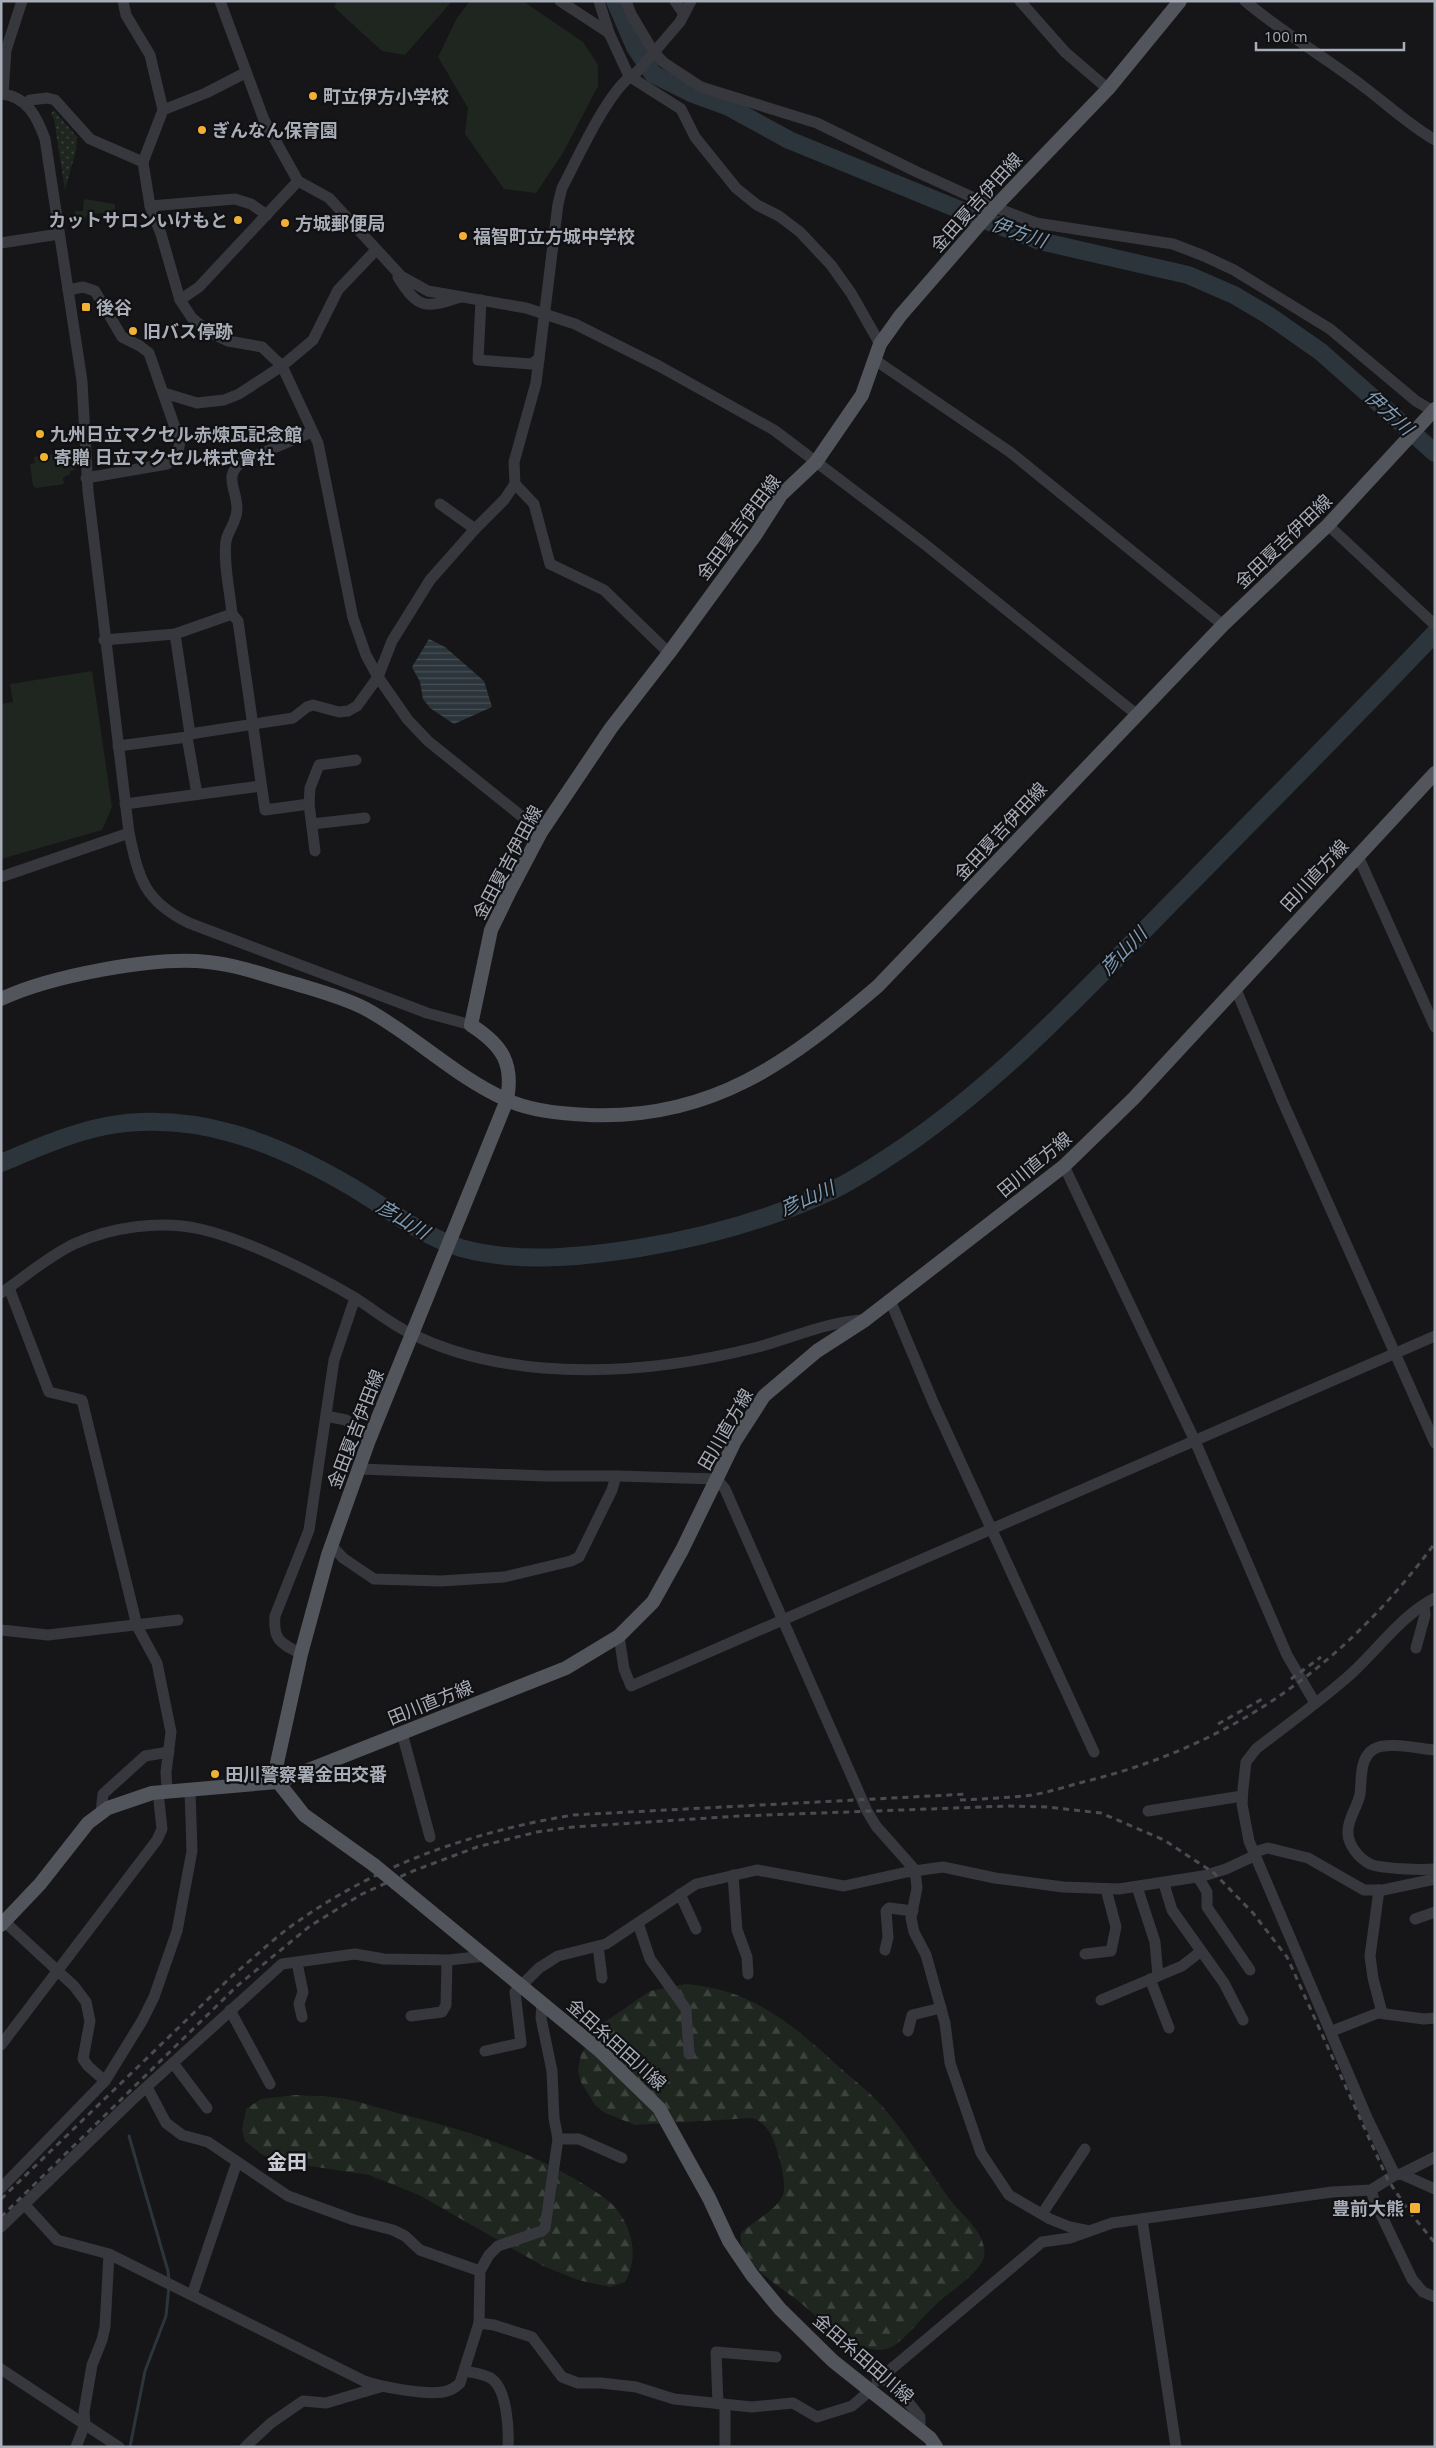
<svg xmlns="http://www.w3.org/2000/svg" width="1436" height="2448" viewBox="0 0 1436 2448" font-family="'Open Sans','Noto Sans JP',sans-serif">
<style>
.grass{fill:#1e261f}
.forest{fill:url(#forest-firs)}
.park{fill:url(#park-dots)}
.water{fill:url(#water-rules)}
.lines{fill:none;stroke-linecap:round;stroke-linejoin:round}
.stream{stroke:#2c353c;stroke-width:3}
.river{stroke:#2c353c;stroke-width:18}
.minor{stroke:#37383d;stroke-width:11}
.major{stroke:#53555c;stroke-width:14}
.rail{stroke:#4a4c52;stroke-width:3;stroke-dasharray:6 5;stroke-linecap:butt}
.major-bridge{stroke:#53555c;stroke-width:14}
.poi-dot{fill:#f2b134;stroke:#111113;stroke-width:2}
.labels{text-anchor:middle;dominant-baseline:central;stroke-width:4.5;stroke-linejoin:round;paint-order:stroke}
.poi-label{font-size:18px;font-weight:bold;fill:#a8adb8;stroke:#111113;text-anchor:start}
.street-label{font-size:18px;fill:#a8adb8;stroke:#111113}
.water-label{font-size:19px;font-style:italic;fill:#7f9bb3;stroke:#111113}
.quarter-label{font-size:20px;font-weight:bold;fill:#c9ccd4;stroke:#111113}
</style>
<defs>
<pattern id="forest-firs" width="22" height="20" patternUnits="userSpaceOnUse" patternTransform="scale(1.25)"><rect width="22" height="20" fill="#1e261f"/><path d="M5 1l3.5 6h-7zM16 11l3.5 6h-7z" fill="#3c433d"/></pattern>
<pattern id="park-dots" width="8" height="8" patternUnits="userSpaceOnUse" patternTransform="scale(1.25)"><rect width="8" height="8" fill="#1e261f"/><path d="M2 2h.1M6 6h.1" fill="none" stroke="#3c433d" stroke-width="1.8" stroke-linecap="round"/></pattern>
<pattern id="water-rules" width="6" height="5" patternUnits="userSpaceOnUse" patternTransform="scale(1.25)"><rect width="6" height="5" fill="#2c353c"/><path d="M0 2.5h6" fill="none" stroke="#485056"/></pattern>
</defs>
<rect width="100%" height="100%" fill="#161618"/>
<g class="grass">
<polygon points="337,1 452,1 405,55 382,51 334,7"/>
<polygon points="470,1 523,1 583,42 598,65 598,86 563,153 536,193 504,189 465,134 468,108 438,57 457,18"/>
<polygon points="84,199 115,204 115,212 89,214 80,223 74,222 75,211 83,211"/>
<polygon points="74,451 75,470 70,471 70,474 63,478 64,484 36,488 33,486 30,464 35,463 34,457"/>
<polygon points="92,671 112,807 102,830 1,859 1,704 13,702 10,684"/>
</g>
<g class="forest">
<path d="M686,1984C752,1989 793,2025 839,2067C853,2079 868,2091 881,2105C905,2131 927,2168 948,2197C960,2214 988,2233 984,2257C981,2271 953,2290 942,2299C926,2312 908,2337 893,2346C865,2364 817,2316 796,2299C777,2285 736,2260 741,2233C753,2221 774,2212 782,2197C789,2185 777,2146 770,2133C766,2126 760,2121 753,2118L635,2125L603,2112L595,2105L581,2082L578,2070L581,2054L602,2024L650,1991Z"/>
<path d="M296,2095C313,2096 330,2096 346,2099C364,2103 383,2109 401,2114C465,2130 529,2150 585,2185C596,2192 610,2200 618,2211C634,2233 638,2259 625,2282L610,2287L578,2280L543,2266L419,2195L369,2175L277,2161L261,2154L245,2141L242,2130L246,2109L261,2099Z"/>
</g>
<polygon class="park" points="54,110 77,137 76,150 65,190 54,119 51,114"/>
<polygon class="water" points="429,639 445,647 484,681 492,707 454,724 430,708 423,699 420,682 412,667"/>
<g class="lines">
<g class="stream">
<polyline points="129,2136 168,2271 169,2280"/>
<polyline points="130,2447 145,2371 166,2316 169,2286"/>
</g>
<g class="river">
<polyline points="615,1 635,47 653,74 691,93 729,107 789,140 992,223 1040,241 1188,275 1234,295 1268,315 1321,352 1435,453"/>
<path d="M1,1163C35,1149 70,1133 106,1126C194,1110 275,1142 350,1186C386,1207 421,1236 461,1248C518,1264 582,1257 639,1248C706,1237 774,1218 835,1189C861,1176 884,1160 908,1144C1013,1071 1100,974 1190,884C1272,800 1355,718 1435,633"/>
</g>
<g class="minor">
<polyline points="123,1 126,15 150,55 163,110 143,162 150,206 161,234 180,300 192,318 209,332 228,341 262,347 282,366 318,443 353,618 366,655 378,677 408,720 428,741 541,832"/>
<polyline points="220,1 264,120 298,181 329,198 401,276 428,291 526,308 575,324 659,366 774,430 922,542 1136,714"/>
<polyline points="560,1 609,33"/>
<polyline points="599,1 609,33 629,76 681,109 695,137 736,188 757,205 779,216 800,232 831,265 851,293 880,344"/>
<polyline points="626,1 631,14 653,51 663,62 701,87 817,123 917,172 994,207 1036,223 1173,244 1204,256 1234,270 1330,329 1416,401 1433,411"/>
<polyline points="675,1 684,14"/>
<polyline points="1020,1 1065,52 1108,89"/>
<path d="M1245,1C1283,33 1325,57 1364,87C1388,105 1409,125 1435,140"/>
<path d="M1,94C27,96 37,117 45,139L82,381L88,491L129,833C139,879 144,901 189,923L427,1013L471,1025"/>
<polyline points="3,94 6,50 22,1"/>
<polyline points="28,105 30,100 47,98 55,100 90,139 143,162"/>
<polyline points="163,110 206,93 245,73"/>
<polyline points="150,206 235,199 251,204 267,215"/>
<polyline points="1,243 59,234"/>
<path d="M398,277C418,309 425,309 460,297"/>
<polyline points="68,290 83,287 95,291 122,337 140,346 149,353 180,442 177,456 167,464 86,478"/>
<polyline points="180,300 199,287 298,181"/>
<polyline points="481,300 478,360 531,364 539,359"/>
<polyline points="875,360 1010,452 1223,625"/>
<polyline points="164,393 197,403 224,400 239,394 282,366 313,340 338,290 376,250"/>
<polyline points="515,484 534,504 550,564 604,590 669,653"/>
<polyline points="440,504 475,529"/>
<polyline points="1328,525 1435,625"/>
<path d="M175,634L190,734L293,718L307,707L313,705L339,712L348,711L357,706L378,677L392,641L430,580L475,529L504,500L515,484L514,462L536,383L558,204L562,188C577,160 610,85 637,72L680,22L691,1"/>
<polyline points="104,640 175,634 232,614"/>
<polyline points="190,734 187,737 197,794"/>
<polyline points="118,746 187,737"/>
<polyline points="125,804 261,786"/>
<path d="M309,804L265,810L238,621L232,614C230,591 223,564 226,541C228,530 237,522 237,509C237,488 222,476 243,461L312,432"/>
<polyline points="312,824 365,818"/>
<polyline points="315,851 309,804 310,788 319,765 356,760"/>
<polyline points="1358,856 1435,1027"/>
<polyline points="1,877 129,833"/>
<polyline points="1235,987 1282,1100 1435,1443"/>
<polyline points="1064,1166 1195,1441 1287,1655 1315,1703"/>
<polyline points="9,1288 49,1392 82,1400 137,1626 157,1663 171,1732 166,1772 167,1792"/>
<path d="M1,1293C25,1277 47,1257 74,1244C111,1227 160,1220 200,1229C248,1240 309,1271 352,1296C372,1308 389,1323 410,1333C451,1354 498,1364 543,1368C616,1374 687,1365 758,1347C792,1338 829,1321 865,1320"/>
<polyline points="890,1300 933,1402 1094,1752"/>
<polyline points="326,1416 346,1420 362,1434 370,1437"/>
<polyline points="360,1469 546,1476 618,1476 717,1479 725,1489 867,1811 876,1826 915,1870 917,1888 911,1918 914,1932 926,1955 945,2023 950,2063 981,2153 1009,2195 1050,2219 1070,2227 1089,2231"/>
<polyline points="332,1546 343,1558 374,1579 441,1581 504,1577 571,1561 579,1557 612,1490 616,1476"/>
<polyline points="1,1630 48,1635 178,1620"/>
<polyline points="619,1636 624,1669 631,1686 1435,1336"/>
<polyline points="1416,1648 1425,1615 1424,1605"/>
<path d="M301,1654C281,1643 273,1641 275,1616L309,1530L334,1360L355,1298"/>
<polyline points="402,1733 430,1837"/>
<path d="M1435,1750C1420,1749 1387,1741 1374,1749C1359,1758 1362,1779 1360,1794C1358,1806 1348,1818 1348,1831C1347,1843 1358,1858 1370,1864C1382,1869 1421,1870 1435,1869"/>
<polyline points="1148,1811 1242,1796"/>
<polyline points="101,1813 103,1794 145,1756 169,1752"/>
<polyline points="733,1875 737,1930 747,1957 748,1974"/>
<polyline points="1198,1877 1207,1892 1207,1907 1250,1970"/>
<polyline points="1164,1884 1172,1910 1224,1983 1243,2020"/>
<polyline points="1137,1887 1155,1942 1158,1976"/>
<polyline points="1379,1890 1370,1956 1373,1978 1382,2013"/>
<polyline points="680,1894 696,1929"/>
<polyline points="1415,1919 1435,1912"/>
<polyline points="5,1922 74,1986 86,2002 90,2021 83,2059 88,2066 105,2081"/>
<polyline points="638,1923 650,1959 686,2009 689,2054"/>
<polyline points="598,1946 602,1978"/>
<polyline points="885,1950 888,1937 886,1911 889,1908 913,1911"/>
<polyline points="1085,1954 1111,1951 1116,1927 1106,1889"/>
<polyline points="297,1963 303,1992 299,2004 302,2017"/>
<polyline points="1150,1979 1169,2028"/>
<polyline points="1101,2000 1182,1966 1200,1952"/>
<polyline points="230,2010 270,2084"/>
<polyline points="411,2016 442,2012 446,2005 447,1960"/>
<polyline points="908,2031 912,2015 941,2008"/>
<polyline points="1332,2031 1378,2013 1424,2019 1435,2018"/>
<polyline points="1,2045 157,1840 162,1829 158,1792"/>
<polyline points="485,2051 521,2043 515,1992 539,1968 558,1956 606,1944 696,1884 757,1870 844,1886 907,1872 943,1867 995,1878 1063,1887 1119,1889 1203,1876 1226,1869 1254,1856 1258,1851 1268,1848 1308,1858 1364,1890 1383,1890 1435,1879"/>
<polyline points="173,2063 207,2108"/>
<polyline points="147,2087 166,2123 182,2135 208,2142 288,2196 354,2220 393,2230 405,2236 420,2250 480,2271"/>
<polyline points="558,2139 579,2139 622,2158"/>
<polyline points="1401,2174 1435,2157"/>
<path d="M1395,2175L1368,2120L1249,1841L1242,1804L1243,1789L1246,1762L1256,1749C1288,1724 1322,1700 1352,1673C1379,1648 1402,1615 1435,1598"/>
<polyline points="1,2188 105,2081 142,2021 154,1997 177,1931 192,1851 190,1790"/>
<polyline points="1371,2190 1374,2200 1412,2279 1423,2292 1435,2297"/>
<path d="M24,2204L57,2240L109,2254L364,2381C381,2387 425,2395 443,2392C449,2391 455,2388 460,2383L479,2323L480,2271L489,2255L498,2246L542,2231L545,2228L558,2139L554,2118L552,2071L541,2018L542,2003"/>
<polyline points="1042,2214 1085,2149"/>
<polyline points="1142,2219 1176,2447"/>
<polyline points="1,2227 131,2101 282,1964 355,1954 384,1959 449,1960 485,1956"/>
<polyline points="192,2295 237,2162"/>
<polyline points="479,2323 494,2325 532,2337 562,2377 578,2383 601,2383 636,2387 674,2399 752,2407 793,2403 817,2417 852,2406 865,2395"/>
<polyline points="1,2369 119,2447"/>
<path d="M465,2371C473,2373 485,2374 492,2379C507,2390 509,2429 508,2447"/>
<polyline points="882,2377 904,2397 920,2417 920,2430"/>
<polyline points="877,2381 1042,2242 1070,2238 1112,2223 1332,2192 1371,2190 1395,2175 1401,2174 1435,2189"/>
<polyline points="718,2404 716,2352 776,2357"/>
<polyline points="76,2447 85,2424 84,2412 92,2365 102,2340 105,2327 109,2254"/>
<polyline points="245,2447 271,2423 303,2401 326,2403 380,2387"/>
<polyline points="725,2447 725,2404"/>
</g>
<g class="major">
<path d="M1,999C50,976 154,956 208,962C238,965 267,976 296,984C319,991 342,997 364,1008C413,1034 454,1076 505,1099C529,1111 562,1114 589,1115C712,1120 789,1062 878,986L1223,625L1328,525L1435,409"/>
<path d="M374,1865L304,1815L278,1782L277,1763L301,1654L328,1555L369,1440L507,1100C514,1063 502,1045 471,1025L491,930L509,893L541,832L611,728L669,653L756,534L781,495L816,462L862,395L880,344L900,316L992,210L1108,89L1180,1"/>
<polyline points="396,1883 599,2050 659,2108 709,2198 729,2241 752,2275 780,2309 833,2361 930,2438 936,2447"/>
<polyline points="1,1925 40,1884 88,1823 108,1808 152,1793 278,1782 566,1668 619,1636 653,1602 682,1550 735,1441 764,1396 817,1351 865,1320 1064,1166 1134,1098 1435,773"/>
</g>
<g class="rail">
<polyline points="1291,1679 1321,1657"/>
<polyline points="1218,1724 1264,1698"/>
<path d="M960,1800C981,1799 1003,1798 1024,1796C1044,1794 1064,1787 1083,1782C1232,1746 1345,1665 1435,1543"/>
<path d="M1,2199L232,1976C251,1960 270,1942 290,1927C375,1865 471,1832 573,1815L968,1794"/>
<polyline points="1,2217 237,1986 310,1926 362,1894 413,1871 477,1847 537,1832 573,1827 739,1816 1009,1806 1047,1807 1101,1813 1164,1840 1214,1873 1253,1913 1287,1957 1388,2180 1408,2210 1435,2243"/>
</g>
<polyline class="major-bridge" points="374,1865 396,1883"/>
</g>
<g class="poi-dot">
<circle cx="313" cy="96" r="5"/>
<circle cx="202" cy="130" r="5"/>
<circle cx="238" cy="220" r="5"/>
<circle cx="285" cy="223" r="5"/>
<circle cx="463" cy="236" r="5"/>
<rect x="81" y="302" width="10" height="10" rx="2.5"/>
<circle cx="133" cy="331" r="5"/>
<circle cx="40" cy="434" r="5"/>
<circle cx="44" cy="457" r="5"/>
<circle cx="215" cy="1774" r="5"/>
<rect x="1409" y="2202" width="12" height="12" rx="2.5"/>
</g>
<g class="labels">
<g class="poi-label">
<text x="323" y="96">町立伊方小学校</text>
<text x="212" y="130">ぎんなん保育園</text>
<text x="228" y="220" text-anchor="end">カットサロンいけもと</text>
<text x="295" y="223">方城郵便局</text>
<text x="473" y="236">福智町立方城中学校</text>
<text x="96" y="307">後谷</text>
<text x="143" y="331">旧バス停跡</text>
<text x="50" y="434">九州日立マクセル赤煉瓦記念館</text>
<text x="54" y="457">寄贈 日立マクセル株式會社</text>
<text x="225" y="1774">田川警察署金田交番</text>
<text x="1404" y="2208" text-anchor="end">豊前大熊</text>
</g>
<g class="street-label">
<text transform="translate(976 202) rotate(-48)">金田夏吉伊田線</text>
<text transform="translate(738 527) rotate(-53)">金田夏吉伊田線</text>
<text transform="translate(1283 541) rotate(-44)">金田夏吉伊田線</text>
<text transform="translate(1000 831) rotate(-47)">金田夏吉伊田線</text>
<text transform="translate(507 862) rotate(-62)">金田夏吉伊田線</text>
<text transform="translate(1314 875) rotate(-47)">田川直方線</text>
<text transform="translate(1034 1164) rotate(-40)">田川直方線</text>
<text transform="translate(355 1429) rotate(-69)">金田夏吉伊田線</text>
<text transform="translate(725 1429) rotate(-60)">田川直方線</text>
<text transform="translate(430 1702) rotate(-22)">田川直方線</text>
<text transform="translate(617 2044) rotate(42)">金田糸田田川線</text>
<text transform="translate(864 2358) rotate(41)">金田糸田田川線</text>
</g>
<g class="water-label">
<text transform="translate(1019 232) rotate(19)">伊方川</text>
<text transform="translate(1389 412) rotate(42)">伊方川</text>
<text transform="translate(1123 951) rotate(-46)">彦山川</text>
<text transform="translate(807 1198) rotate(-24)">彦山川</text>
<text transform="translate(403 1219) rotate(31)">彦山川</text>
</g>
<g class="quarter-label">
<text x="287" y="2161">金田</text>
</g>
</g>
<rect width="1436" height="2448" fill="none" stroke="#a8adb8" stroke-width="5"/>
<path d="M1256 42v8h148v-8" fill="none" stroke="#a8adb8" stroke-width="2.5"/>
<text x="1264" y="42" font-size="15" fill="#a8adb8" stroke="#111113" stroke-width="4" paint-order="stroke">100 m</text>
</svg>
